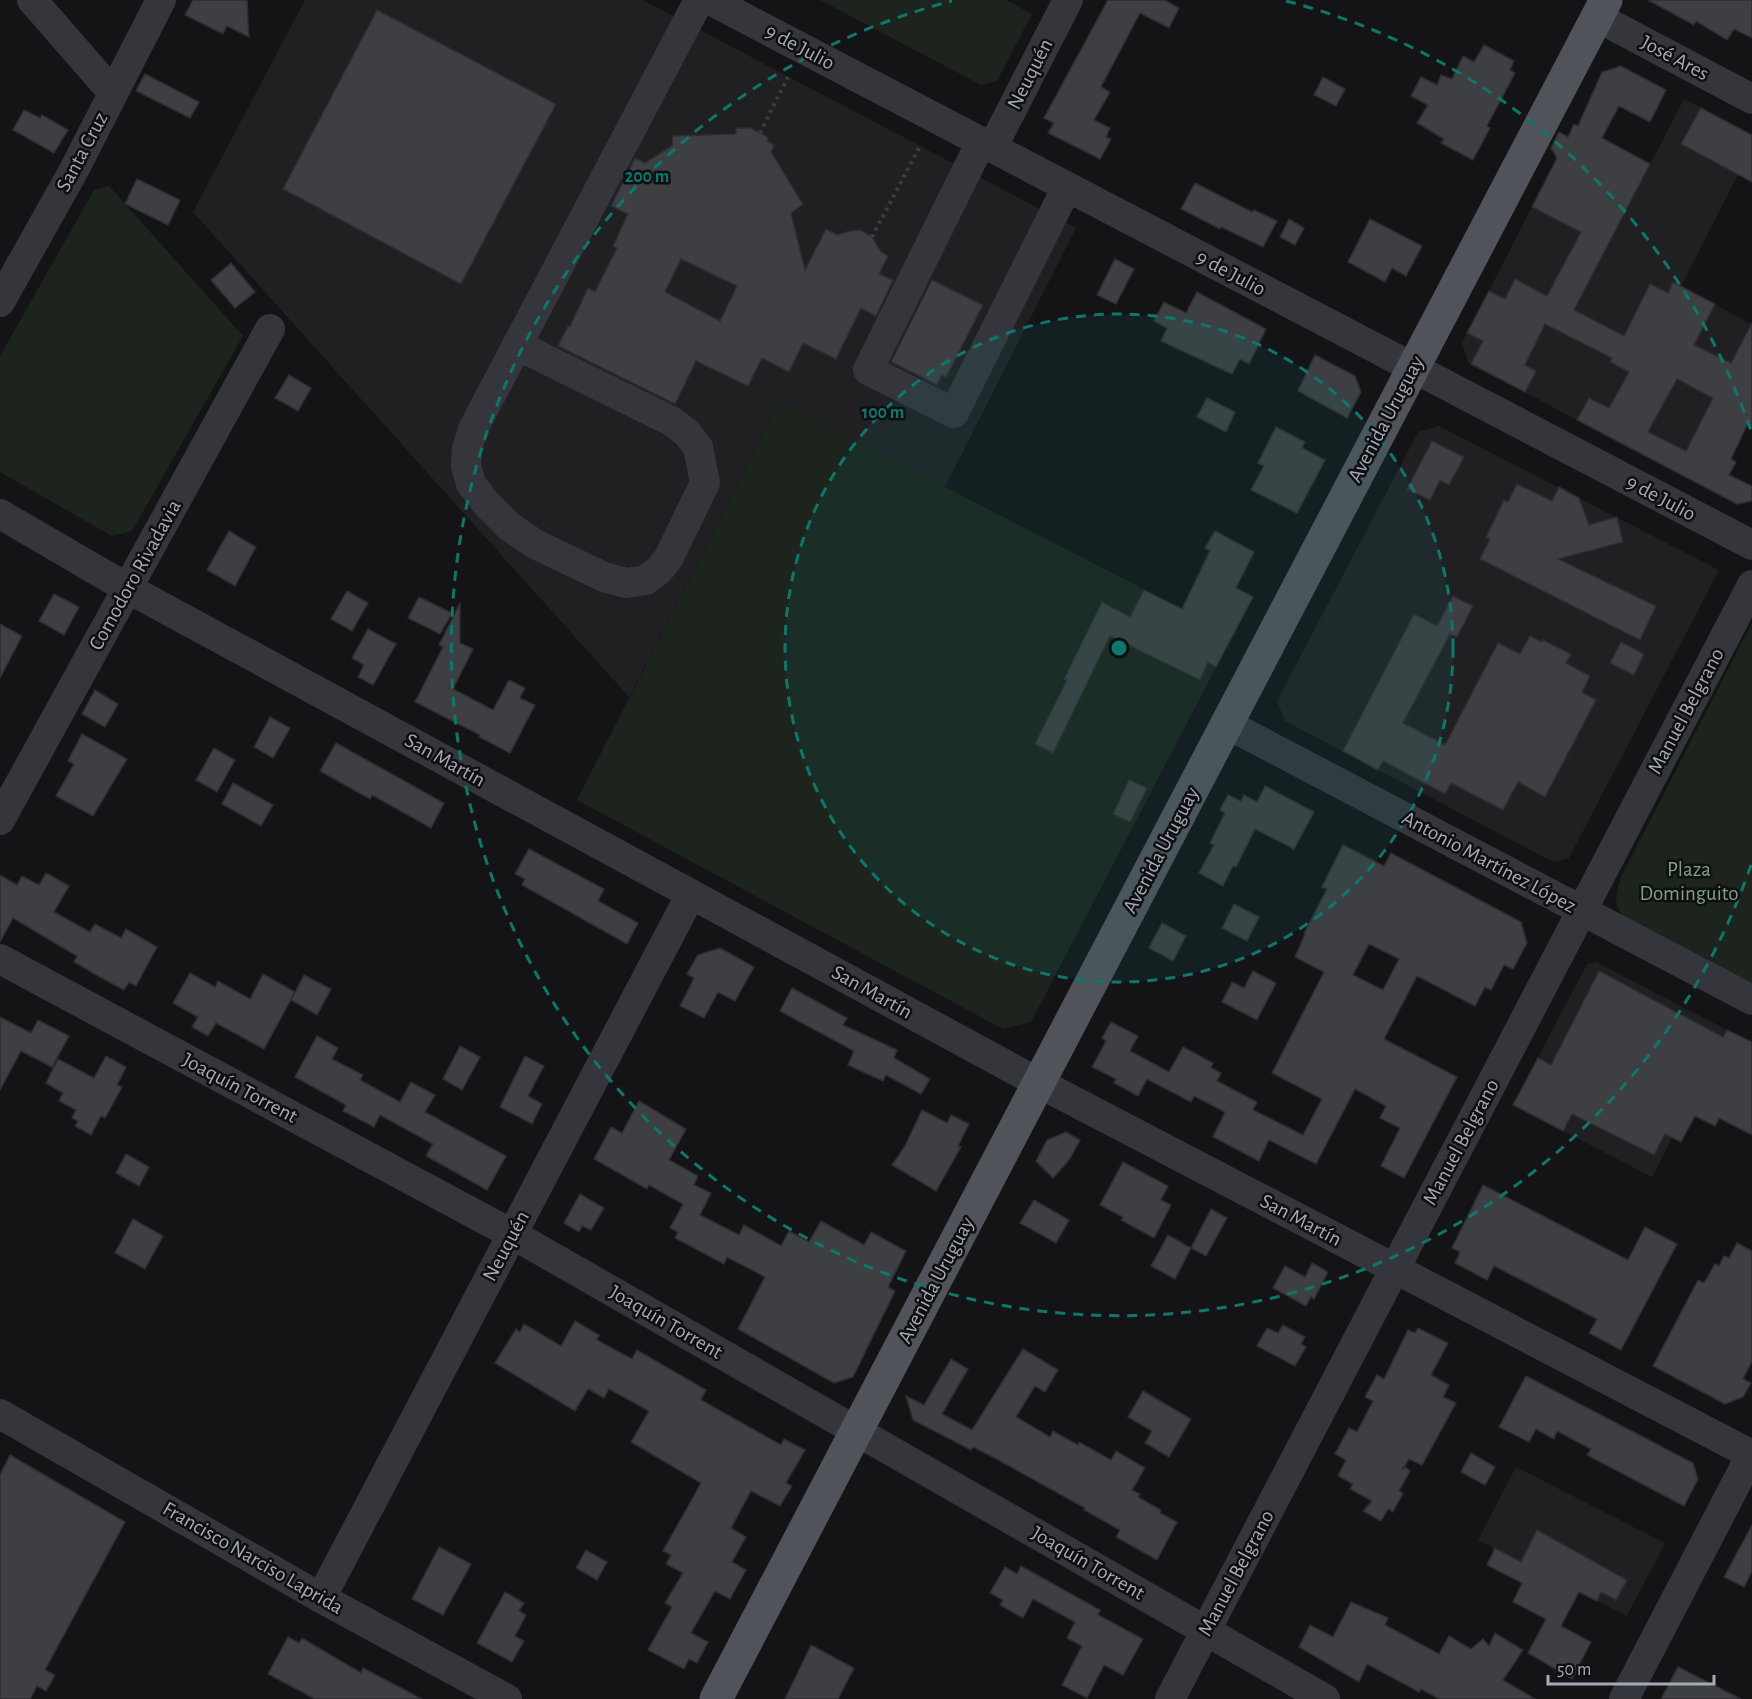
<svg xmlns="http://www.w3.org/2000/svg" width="1752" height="1699" viewBox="0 0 1752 1699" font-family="'Alegreya Sans',sans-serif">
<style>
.built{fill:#202023}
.green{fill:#1c241d}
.building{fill:#3e3f43;stroke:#2e2e32;stroke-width:1.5;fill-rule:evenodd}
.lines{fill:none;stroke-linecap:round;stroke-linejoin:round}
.path{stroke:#3b3d42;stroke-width:4;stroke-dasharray:3 4.5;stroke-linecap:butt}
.minor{stroke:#35363b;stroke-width:30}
.major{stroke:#51535a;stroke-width:33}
.ring{fill:none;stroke:#0f766e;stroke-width:3;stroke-dasharray:10 8}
.labels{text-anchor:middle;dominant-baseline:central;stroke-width:5;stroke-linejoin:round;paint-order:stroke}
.street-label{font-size:21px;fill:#a6aab7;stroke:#0f0f11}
.park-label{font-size:21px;fill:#7ca280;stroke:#0f0f11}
.centre{fill:#0f766e;stroke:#0f0f11;stroke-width:3}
.ring-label{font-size:18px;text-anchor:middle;font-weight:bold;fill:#0f766e;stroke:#0f0f11;stroke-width:5;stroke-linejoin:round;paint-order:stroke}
</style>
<rect width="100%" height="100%" fill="#141416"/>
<g class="built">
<polygon points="305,0 643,0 1076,228 945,487 780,402 629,697 193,212"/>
<polygon points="1684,99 1752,135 1752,147 1681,286 1751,324 1675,472 1468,362 1462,343 1532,207 1608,246"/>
<polygon points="1439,426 1719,570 1569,858 1553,862 1285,721 1277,701 1418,432"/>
<polygon points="1596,962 1727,1030 1652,1177 1513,1105 1587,964"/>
<polygon points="1516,1467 1665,1543 1627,1616 1478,1540"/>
</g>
<g class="green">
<polygon points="820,0 1006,0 1032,14 997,81 981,85"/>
<polygon points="109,186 243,336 132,531 112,536 0,472 0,356 94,190"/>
<polygon points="780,402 1233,635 1031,1022 1003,1029 577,800"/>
<path d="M1752,623V985L1625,918C1612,905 1616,893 1621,877Z"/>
</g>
<g class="building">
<polygon points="193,0 247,0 249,37 227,26 223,34 185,15"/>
<polygon points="1108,0 1165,0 1179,8 1169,28 1140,13 1101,87 1110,92 1094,120 1110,128 1106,137 1111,139 1100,159 1048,133 1054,123 1044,118"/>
<polygon points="1648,0 1752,0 1752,38 1734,29 1727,40 1696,21 1694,25"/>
<polygon points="377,10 556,104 461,284 283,189"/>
<polygon points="1484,45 1514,61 1510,70 1515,73 1487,126 1490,128 1473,160 1441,143 1444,139 1417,123 1428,105 1411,96 1421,77 1437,85 1441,75 1452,79 1463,56 1474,62"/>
<path d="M1621,66L1666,90L1650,122L1619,106L1602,138L1650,164L1574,310L1624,336L1650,284L1668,293L1673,282L1715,304L1694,345L1731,363L1752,323V428L1747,425L1731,459L1736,462L1729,475L1752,486V501L1737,504L1577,420L1589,398L1609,408L1629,372L1610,362L1612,358L1545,324L1525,365L1536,371L1525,392L1471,364L1483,341L1467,333L1489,291L1505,299L1515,279L1547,296L1581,232L1532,207L1557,158L1551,148L1559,132L1568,137L1574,124L1578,126L1602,72ZM1677,379L1713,398L1686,451L1648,432Z"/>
<polygon points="145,74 199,102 190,118 136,91"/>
<polygon points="1323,77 1345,89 1336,106 1314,95"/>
<polygon points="1701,108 1752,135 1752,182 1681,144"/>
<polygon points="24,110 40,118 42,115 68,130 54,153 13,130"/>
<path d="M736,128H750L768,137L767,141L774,145L771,152L803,204L791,213L805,270L826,229L837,235L850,231L861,230L872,237L881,252L888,256L879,274L893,280L876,316L861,308L836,359L803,343L789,372L762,358L748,386L696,361L675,404L558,346L568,326H570L588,288L595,292L617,248L613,246L628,214L611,206L635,158L645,163L673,145L672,136L736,134ZM681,259L737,286L720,321L665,292Z"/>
<polygon points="137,179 180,200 168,225 125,204"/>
<polygon points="1195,183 1252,212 1254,210 1277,221 1263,247 1221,227 1220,229 1181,209"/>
<polygon points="1289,219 1304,228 1295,245 1280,237"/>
<polygon points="1370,219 1422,246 1406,276 1392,268 1385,282 1348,262"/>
<polygon points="1115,259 1134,269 1116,304 1097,295"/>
<polygon points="231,263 255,292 235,308 211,280"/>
<polygon points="932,280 983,305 946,377 942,375 937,385 891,362"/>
<polygon points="1197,292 1266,329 1249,364 1240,359 1232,374 1161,341 1167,328 1154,321 1164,302 1186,313"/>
<polygon points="1315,355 1355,376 1361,392 1347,418 1298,391"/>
<polygon points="289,375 311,388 298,411 275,398"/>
<polygon points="1207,398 1235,412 1226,432 1197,417"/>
<polygon points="1276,427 1305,442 1302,448 1325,460 1297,513 1251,490 1264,466 1258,463"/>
<polygon points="1432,441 1464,457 1449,485 1440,480 1430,500 1407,489"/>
<polygon points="1517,484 1552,501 1559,487 1579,498 1589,525 1617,517 1623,542 1558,559 1656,606 1640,640 1480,559 1490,539 1486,537 1504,500 1508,502"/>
<polygon points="229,531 256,547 235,586 207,570"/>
<polygon points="1215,531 1254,552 1236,588 1253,597 1216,667 1208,662 1200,680 1110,636 1053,753 1035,744 1067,680 1064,679 1102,602 1130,617 1144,590 1182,609 1210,551 1205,548"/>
<polygon points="347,591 368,603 352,631 331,619"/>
<polygon points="54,594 79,607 64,635 39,621"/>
<polygon points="1453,596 1473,606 1457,637 1450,634 1403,723 1445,745 1498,643 1520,654 1530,636 1542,642 1543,640 1571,654 1566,663 1590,676 1582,692 1596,700 1545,797 1518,782 1503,810 1451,783 1445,794 1383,761 1378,770 1343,751 1414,614 1437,626"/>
<polygon points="419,597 452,613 440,634 408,618"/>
<polygon points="460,603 460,643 473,649 453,689 493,710 509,680 525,688 520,698 535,705 510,753 479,737 480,735 415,702 443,647 439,645"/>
<polygon points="0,624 22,636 0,678"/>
<polygon points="368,629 396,644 373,685 358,677 364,665 352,658"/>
<polygon points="1621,642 1644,654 1634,675 1610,663"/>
<polygon points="95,690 118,704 105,727 82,714"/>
<polygon points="270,717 290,728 273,758 254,747"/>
<polygon points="82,734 127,759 93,816 56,796 74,764 68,761"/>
<polygon points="336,743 444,803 431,828 372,795 370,799 320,771"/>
<polygon points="214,748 235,760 217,792 196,780"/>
<polygon points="1129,780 1147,788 1130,822 1113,814"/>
<polygon points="233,783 273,805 261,826 222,804"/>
<polygon points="1265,786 1314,812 1294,849 1255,829 1236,867 1233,866 1223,886 1199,873 1214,845 1210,843 1225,813 1220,810 1228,795 1241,801 1244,795 1257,802"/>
<path d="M1343,845L1384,866L1391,853L1521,922L1527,943L1513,969L1504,965L1491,990L1485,987L1475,1006L1417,976L1384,1039L1457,1077L1404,1178L1381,1166L1400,1128L1380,1118L1386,1106L1355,1089L1316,1164L1269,1140L1259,1161L1213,1137L1225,1112L1194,1096L1191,1102L1147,1079L1138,1096L1114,1083L1116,1079L1092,1067L1106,1041L1102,1038L1111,1022L1138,1036L1130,1051L1169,1072L1183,1047L1213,1063L1211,1068L1221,1073L1217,1081L1257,1102L1253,1110L1303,1135L1322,1099L1272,1073L1324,972L1295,957L1305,934L1304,933L1327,889L1322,887ZM1369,944L1399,959L1383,990L1353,975Z"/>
<polygon points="529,849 604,889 598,901 638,923 627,944 522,885 525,879 515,874"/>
<polygon points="46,873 69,886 54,912 90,932 95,924 121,938 126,929 157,947 136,986 129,982 124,990 100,977 74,962 77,956 13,918 0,942 0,875 17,885 22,876 39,885"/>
<polygon points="1234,904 1259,917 1247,941 1222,928"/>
<polygon points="1162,923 1186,936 1173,961 1149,948"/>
<polygon points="720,948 754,967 735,1001 718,992 704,1018 680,1006 694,978 687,974 698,955"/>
<polygon points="1253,971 1276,983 1257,1020 1222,1002 1232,982 1244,988"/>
<polygon points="1599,971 1723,1037 1727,1030 1752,1042 1752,1135 1719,1118 1715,1126 1695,1116 1681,1142 1665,1134 1654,1155 1572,1114 1563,1131 1513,1105 1538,1058 1551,1065"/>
<polygon points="190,973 215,987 218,981 250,999 263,974 295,992 264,1049 216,1023 208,1036 192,1027 198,1017 173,1003"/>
<polygon points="304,975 331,989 317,1015 291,1000"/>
<polygon points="792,988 847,1018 843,1025 897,1050 894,1058 930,1079 921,1094 886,1075 883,1081 848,1065 854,1051 780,1011"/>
<polygon points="0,1017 31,1033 38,1020 69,1036 52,1067 21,1051 0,1090"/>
<polygon points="317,1036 338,1048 332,1059 363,1075 360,1080 400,1102 411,1082 435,1095 425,1112 506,1156 487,1190 426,1156 433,1144 380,1115 374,1127 343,1111 346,1105 295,1077"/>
<polygon points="460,1046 480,1057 462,1090 443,1079"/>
<polygon points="106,1056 126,1067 117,1085 122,1087 105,1118 101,1116 91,1135 75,1126 78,1121 72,1118 76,1110 59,1101 63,1093 46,1083 58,1059 94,1078"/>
<polygon points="525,1056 544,1066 528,1096 542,1104 532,1124 500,1107"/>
<polygon points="639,1101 686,1129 669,1160 698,1176 694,1185 711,1193 700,1215 739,1235 744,1225 781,1246 789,1231 809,1242 821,1221 864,1245 871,1232 906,1251 888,1287 895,1291 853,1377 834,1383 738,1329 765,1277 727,1257 724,1264 675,1238 678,1232 670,1228 683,1204 649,1185 647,1189 594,1159 611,1127 622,1133"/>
<polygon points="922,1110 947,1123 951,1115 969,1124 958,1146 961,1147 936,1191 892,1165 905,1146"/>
<polygon points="1066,1132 1080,1140 1069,1160 1053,1178 1036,1161 1047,1140"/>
<polygon points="126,1154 149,1167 139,1186 116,1173"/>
<polygon points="1123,1162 1168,1186 1161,1200 1171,1205 1154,1238 1121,1220 1123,1217 1100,1205"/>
<polygon points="1483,1185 1628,1260 1645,1227 1677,1244 1621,1350 1589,1333 1597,1319 1539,1289 1494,1266 1487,1280 1455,1263 1460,1252 1452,1248"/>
<polygon points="580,1194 604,1208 591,1230 582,1226 579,1232 564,1223"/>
<polygon points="1034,1200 1069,1220 1056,1243 1020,1223"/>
<polygon points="1211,1209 1227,1218 1206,1256 1191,1248"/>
<polygon points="133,1219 163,1236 145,1269 115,1253"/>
<polygon points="1168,1235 1191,1248 1175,1279 1151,1266"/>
<polygon points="1737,1243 1752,1251 1752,1361 1743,1379 1751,1383 1743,1397 1725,1404 1653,1366 1698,1280 1704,1283 1715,1264 1719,1266 1724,1256 1729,1258"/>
<polygon points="1312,1263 1328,1272 1314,1299 1311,1297 1306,1306 1273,1288 1285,1266 1305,1277"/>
<polygon points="575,1321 599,1335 597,1340 632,1359 637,1350 706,1390 701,1400 781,1445 784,1439 805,1450 786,1483 792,1486 780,1506 751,1491 731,1528 746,1537 732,1562 746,1570 730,1599 715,1591 691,1633 708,1642 697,1663 689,1659 684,1669 648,1650 672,1607 665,1603 683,1573 666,1564 671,1555 663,1551 701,1483 631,1442 649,1411 609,1389 604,1398 588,1389 575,1411 495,1363 516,1329 520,1332 524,1324 561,1346"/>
<polygon points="1283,1325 1305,1337 1301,1344 1306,1347 1295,1366 1257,1346 1267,1328 1278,1333"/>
<polygon points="1418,1328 1448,1343 1431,1375 1449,1385 1443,1397 1456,1403 1422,1465 1409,1459 1402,1470 1405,1467 1410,1471 1399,1491 1403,1493 1393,1512 1388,1509 1381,1521 1363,1511 1372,1501 1350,1489 1353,1484 1338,1476 1346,1460 1335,1454 1349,1428 1357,1432 1373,1401 1365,1397 1377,1375 1384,1379 1408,1330 1415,1333"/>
<polygon points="1023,1349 1058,1370 1045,1392 1035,1386 1016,1417 1050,1437 1053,1431 1078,1445 1079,1442 1111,1460 1116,1451 1145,1468 1132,1490 1140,1494 1138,1497 1161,1510 1160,1513 1177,1522 1157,1560 1116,1537 1120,1530 1084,1510 1085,1508 993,1457 973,1447 971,1450 913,1420 906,1396 924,1405 951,1359 968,1369 942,1414 972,1430"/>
<polygon points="1526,1376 1693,1463 1698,1479 1684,1506 1587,1455 1591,1449 1557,1431 1554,1439 1536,1429 1529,1442 1499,1427"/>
<polygon points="1143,1391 1191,1419 1169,1457 1145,1443 1152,1431 1128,1417"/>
<polygon points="1471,1453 1495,1467 1485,1485 1461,1472"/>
<polygon points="10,1455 125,1522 45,1670 55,1675 46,1691 37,1686 30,1699 0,1699 0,1475"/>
<polygon points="1752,1525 1752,1571 1744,1587 1724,1577"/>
<polygon points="1537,1530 1627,1580 1616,1600 1601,1592 1597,1601 1579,1592 1561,1626 1591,1642 1572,1679 1528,1653 1546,1619 1513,1602 1522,1583 1487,1565 1495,1548 1521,1562"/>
<polygon points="439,1547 471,1564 443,1615 412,1599"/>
<polygon points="586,1550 607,1562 597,1580 576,1568"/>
<polygon points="1021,1566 1100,1610 1098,1615 1143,1639 1123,1675 1104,1665 1087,1698 1062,1685 1082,1646 1067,1638 1075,1622 1033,1599 1023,1618 1000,1605 1003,1600 990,1593 1005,1567 1017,1574"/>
<polygon points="505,1592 524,1603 519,1611 526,1615 515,1636 524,1641 512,1662 477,1643"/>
<polygon points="1351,1602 1388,1618 1385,1625 1439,1654 1449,1636 1471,1649 1483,1639 1489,1646 1495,1633 1523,1650 1503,1680 1535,1699 1439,1699 1421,1689 1419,1692 1367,1664 1359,1682 1299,1647 1310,1625 1333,1637"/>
<polygon points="288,1637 299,1643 302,1638 361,1673 363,1668 422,1699 315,1699 268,1674"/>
<polygon points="811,1645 854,1668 838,1699 785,1699"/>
<polygon points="1678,1667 1690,1673 1741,1699 1661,1699"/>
</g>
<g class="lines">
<g class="path">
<polyline points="760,133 788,77"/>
<polyline points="872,237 920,146"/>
</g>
<g class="minor">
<polyline points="32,0 113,93"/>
<polyline points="710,0 1752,545"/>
<polyline points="1597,17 1752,99"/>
<polyline points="981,142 868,370 954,413 1067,187"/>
<polyline points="992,148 1068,0"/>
<polyline points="0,302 74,170 161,0"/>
<polyline points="517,345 673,422 687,433 698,447 705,483 668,559 659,570 646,580 626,583 604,577 535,544 510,527 487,504 471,484 466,466 467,449 473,429 699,0"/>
<polyline points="0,514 127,588 1039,1083 1752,1455"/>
<polyline points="1227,724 1752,1000"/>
<polyline points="0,820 270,329"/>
<polyline points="0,959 512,1234 1325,1699"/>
<polyline points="0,1414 321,1598 507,1699"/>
<polyline points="321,1598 691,894"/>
<polyline points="1170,1699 1752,585"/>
<polyline points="1624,1699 1752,1453"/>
</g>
<polyline class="major" points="716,1699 1606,0"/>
</g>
<circle cx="1119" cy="648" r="334" fill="#0f766e" fill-opacity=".12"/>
<g class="ring">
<circle cx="1119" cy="648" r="334"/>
<path d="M1751 865A668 668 0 1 1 952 1M1286 1A668 668 0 0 1 1751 431"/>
</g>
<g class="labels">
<g class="street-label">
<text transform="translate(800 47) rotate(28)">9 de Julio</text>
<text transform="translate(1675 58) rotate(28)">José Ares</text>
<text transform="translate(1030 74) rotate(-63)">Neuquén</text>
<text transform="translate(82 152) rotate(-62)">Santa Cruz</text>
<text transform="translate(1231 273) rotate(28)">9 de Julio</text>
<text transform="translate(1386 419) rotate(-62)">Avenida Uruguay</text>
<text transform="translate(1661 498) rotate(28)">9 de Julio</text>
<text transform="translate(135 575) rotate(-61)">Comodoro Rivadavia</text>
<text transform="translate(1686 711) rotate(-62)">Manuel Belgrano</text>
<text transform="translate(445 760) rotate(29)">San Martín</text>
<text transform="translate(1161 850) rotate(-62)">Avenida Uruguay</text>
<text transform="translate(1489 862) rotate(28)">Antonio Martínez López</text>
<text transform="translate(872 992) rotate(29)">San Martín</text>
<text transform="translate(240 1088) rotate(28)">Joaquín Torrent</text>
<text transform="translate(1461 1142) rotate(-62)">Manuel Belgrano</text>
<text transform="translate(1301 1220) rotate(28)">San Martín</text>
<text transform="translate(506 1246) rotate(-62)">Neuquén</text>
<text transform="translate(936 1280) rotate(-62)">Avenida Uruguay</text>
<text transform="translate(666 1322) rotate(30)">Joaquín Torrent</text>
<text transform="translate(253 1558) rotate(30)">Francisco Narciso Laprida</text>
<text transform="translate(1088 1563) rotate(30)">Joaquín Torrent</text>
<text transform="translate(1236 1573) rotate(-62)">Manuel Belgrano</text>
</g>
<g class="park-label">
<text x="1689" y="869">Plaza<tspan x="1689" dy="24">Dominguito</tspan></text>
</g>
</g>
<circle cx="1119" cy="648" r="9" class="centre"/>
<g class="ring-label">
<text x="647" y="182">200 m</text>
<text x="883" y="418">100 m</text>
</g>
<path d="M1548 1675v9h166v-9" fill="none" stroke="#a6aab7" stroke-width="3"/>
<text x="1557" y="1675" font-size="18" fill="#a6aab7" stroke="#0f0f11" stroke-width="4.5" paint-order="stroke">50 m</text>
</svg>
